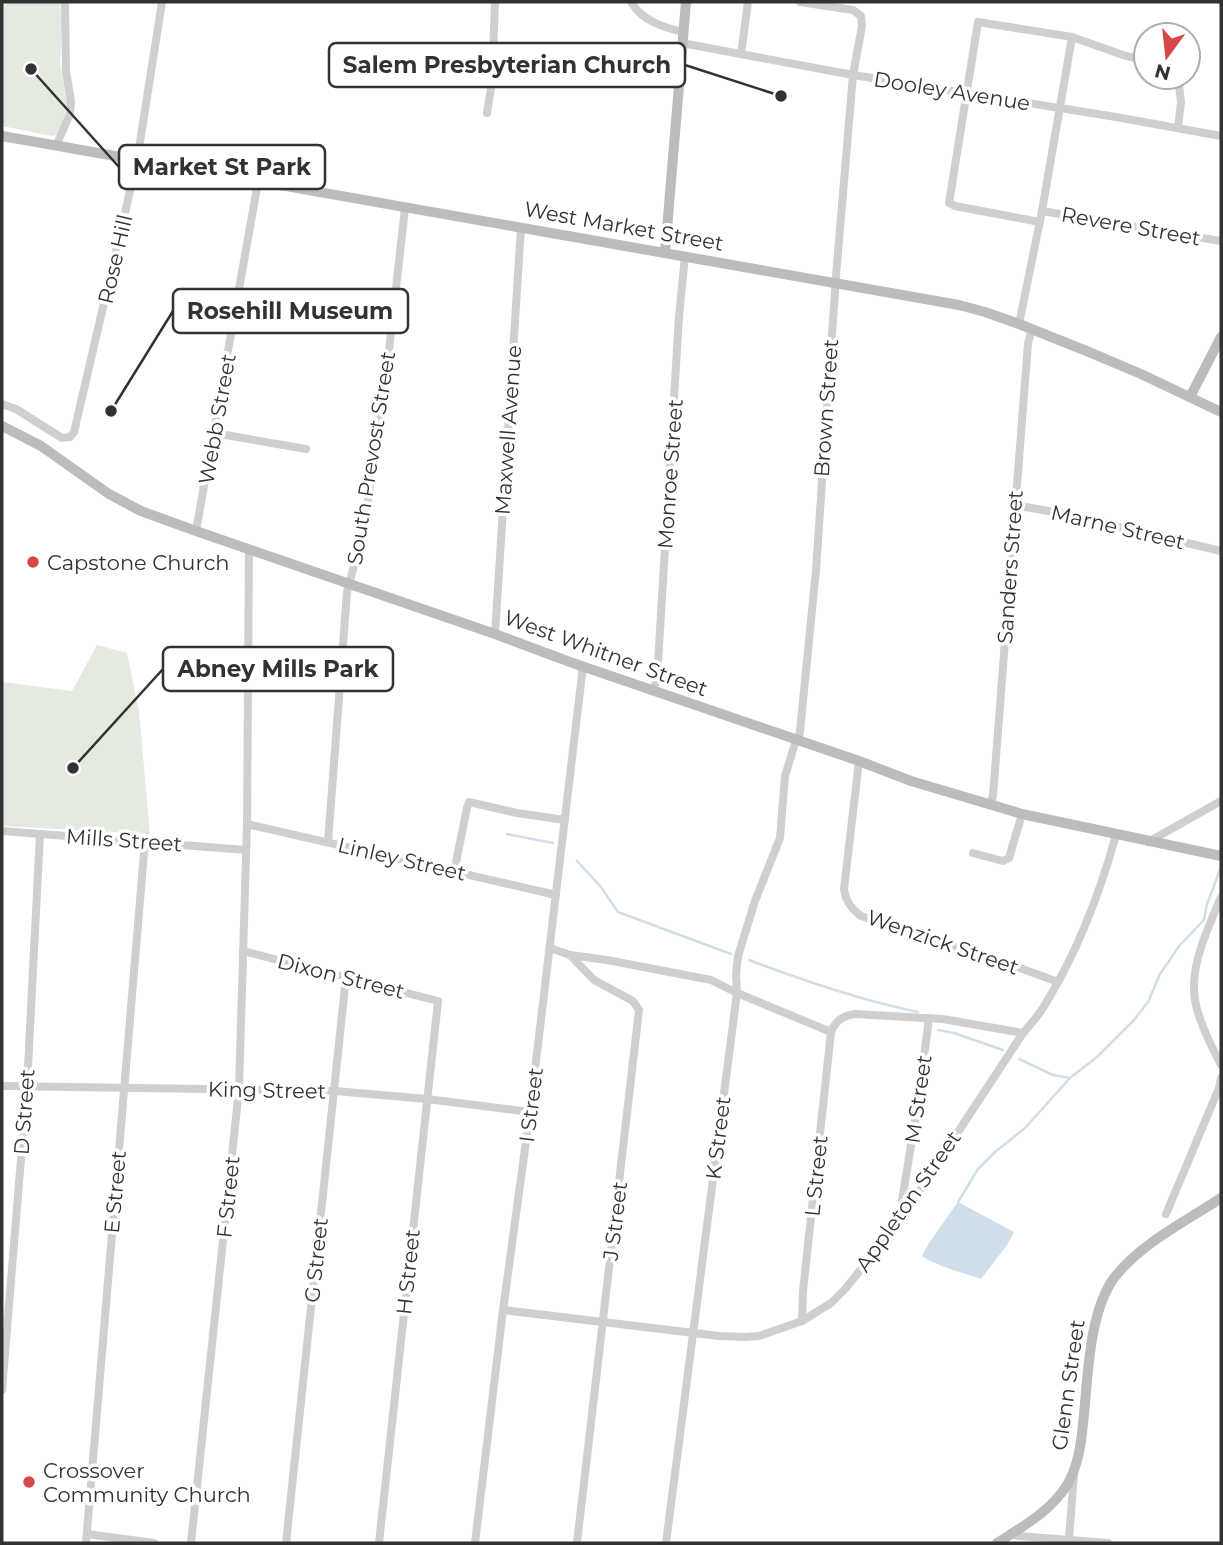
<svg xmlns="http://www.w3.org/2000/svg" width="1223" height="1545" viewBox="0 0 1223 1545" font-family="Montserrat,sans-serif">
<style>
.green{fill:#e4eadf}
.water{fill:#d0deea}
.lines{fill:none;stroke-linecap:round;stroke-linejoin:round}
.stream{stroke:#d0deea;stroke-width:2.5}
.street{stroke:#cfcfcf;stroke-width:8}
.secondary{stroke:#bcbcbc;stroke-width:10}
.poi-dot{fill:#d64748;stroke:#fff;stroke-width:2.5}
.labels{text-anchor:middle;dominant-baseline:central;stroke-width:7;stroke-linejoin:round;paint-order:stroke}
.street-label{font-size:21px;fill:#323232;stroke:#fff}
.poi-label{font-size:21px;fill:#323232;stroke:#fff;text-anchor:start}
.leader{fill:none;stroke:#323232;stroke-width:2.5}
.callout-dot{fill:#323232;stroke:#fff;stroke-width:2.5}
.callout{fill:#fff;stroke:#323232;stroke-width:2.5}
.callout-label{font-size:23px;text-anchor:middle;font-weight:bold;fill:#323232}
</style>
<rect width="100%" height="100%" fill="#fff"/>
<g class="green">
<polygon points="2,2 60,2 62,22 60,64 68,103 65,116 57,135 52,136 2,126"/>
<polygon points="97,645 127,653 139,711 150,834 2,826 2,682 72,691"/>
</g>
<path class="water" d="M958,1202L1014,1232L1007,1245L981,1279C962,1272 938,1267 922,1256L929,1243Z"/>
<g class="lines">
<g class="stream">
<polyline points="507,834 553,843"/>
<polyline points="577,861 601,887 618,912 731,954"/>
<path d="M749,960C804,981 860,1000 918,1012"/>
<polyline points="938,1030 954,1033 1003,1050"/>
<polyline points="1019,1059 1053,1075 1070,1078"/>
<polyline points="958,1202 978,1169 995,1152 1025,1128 1070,1078 1097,1057 1134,1020 1148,1002 1160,974 1180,945 1204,920 1207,904 1220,870"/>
</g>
<g class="street">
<path d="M631,2C643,21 662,27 683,32"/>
<polyline points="682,43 853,75 1116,117 1221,136"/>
<polyline points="741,54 748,2"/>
<polyline points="1178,77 1181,102 1178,128"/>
<polyline points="487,113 492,82 495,2"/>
<polyline points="56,146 70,114 71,101 66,72 65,2"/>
<polyline points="1042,211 1221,241"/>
<polyline points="1040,222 955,206 949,203 978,22 1072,37 1126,56 1146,60"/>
<polyline points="1019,324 1042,211 1072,37"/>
<polyline points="2,404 16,409 62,438 70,437 74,432 137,161 162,2"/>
<polyline points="214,433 306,449"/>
<polyline points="1014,505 1060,513 1221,551"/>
<polyline points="196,531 258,182"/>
<polyline points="495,634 521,227"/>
<polyline points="653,690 657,680 679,316 685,256"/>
<polyline points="798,741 800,731 816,570 836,276 853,75 862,26 861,16 853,10 800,2"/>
<path d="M859,761L844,889C846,902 851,908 861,916L1020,968L1058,982"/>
<polyline points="990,805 993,796 1028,343 1032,329"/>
<polyline points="247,824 556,895"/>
<polyline points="2,831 246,850"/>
<polyline points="328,842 347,592 364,527 385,386 405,208"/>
<polyline points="1148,842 1221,801"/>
<polyline points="973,853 1003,861 1009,858 1022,814"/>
<polyline points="454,872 467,808 469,802 517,813 565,820"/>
<path d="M1221,897C1207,931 1186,972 1197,1009C1202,1029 1212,1047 1221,1065"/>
<polyline points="550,948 570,955 594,980 633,1001 639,1010 577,1543"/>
<polyline points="243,951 438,1001 379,1543"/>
<path d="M570,955L607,960L711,980L737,993L831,1032C836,1020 843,1016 855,1014L943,1019L1023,1033"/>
<polyline points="2,1086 335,1091 427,1099 530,1112"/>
<polyline points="1166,1214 1219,1088 1221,1078"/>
<polyline points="899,1219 919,1096 929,1018"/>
<path d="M503,1310L719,1336L746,1337L759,1336L802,1321L831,1303L845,1289L899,1222L1023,1033C1031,1024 1040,1014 1046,1003C1077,952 1100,893 1116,835"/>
<polyline points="802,1321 803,1291 831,1032"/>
<polyline points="2,1390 27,1086 40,834"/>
<polyline points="87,1534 154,1543"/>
<polyline points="1011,1534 1019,1536 1108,1543"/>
<polyline points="1069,1539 1074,1474"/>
<polyline points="86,1543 145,841"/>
<polyline points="191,1543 239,1089 247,824 249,549"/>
<polyline points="286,1543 346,977"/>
<polyline points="475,1543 503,1310 530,1112 583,666"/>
<polyline points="666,1543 737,993 736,975 738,956 755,901 780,838 785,776 796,740"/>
</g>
<g class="secondary">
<polyline points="2,136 959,305 985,312 1019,324 1089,352 1141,374 1221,412"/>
<polyline points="665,253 686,2"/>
<polyline points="1190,397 1221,337"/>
<polyline points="2,426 41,446 109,494 141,511 196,531 495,634 570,662 859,761 911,781 1022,814 1221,856"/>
<path d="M997,1543C1022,1527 1051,1511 1067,1485C1078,1467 1081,1444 1083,1424C1088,1380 1088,1314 1114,1278C1141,1243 1185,1222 1221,1198"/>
</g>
</g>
<g class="poi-dot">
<circle cx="33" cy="562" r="7"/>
<circle cx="29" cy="1482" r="7"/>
</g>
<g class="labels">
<g class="street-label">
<text transform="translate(952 91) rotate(9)">Dooley Avenue</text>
<text transform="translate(624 226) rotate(10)">West Market Street</text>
<text transform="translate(1131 226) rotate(10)">Revere Street</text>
<text transform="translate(115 259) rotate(-77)">Rose Hill</text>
<text transform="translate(826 408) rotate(-86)">Brown Street</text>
<text transform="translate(217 419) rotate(-80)">Webb Street</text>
<text transform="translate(508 430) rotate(-86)">Maxwell Avenue</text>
<text transform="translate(371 458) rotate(-81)">South Prevost Street</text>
<text transform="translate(670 474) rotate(-86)">Monroe Street</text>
<text transform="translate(1118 527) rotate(13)">Marne Street</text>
<text transform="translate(1010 567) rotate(-86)">Sanders Street</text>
<text transform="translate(606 653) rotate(20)">West Whitner Street</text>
<text transform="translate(124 840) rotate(4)">Mills Street</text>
<text transform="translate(402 859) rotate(13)">Linley Street</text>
<text transform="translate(943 942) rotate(19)">Wenzick Street</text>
<text transform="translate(341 976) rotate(14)">Dixon Street</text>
<text transform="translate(267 1090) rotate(1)">King Street</text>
<text transform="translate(918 1099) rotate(-82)">M Street</text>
<text transform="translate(531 1105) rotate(-83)">I Street</text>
<text transform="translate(24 1112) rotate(-86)">D Street</text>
<text transform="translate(718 1138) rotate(-83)">K Street</text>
<text transform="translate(816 1176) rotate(-84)">L Street</text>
<text transform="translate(115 1192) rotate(-85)">E Street</text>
<text transform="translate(228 1197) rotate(-84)">F Street</text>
<text transform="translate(908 1201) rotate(-55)">Appleton Street</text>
<text transform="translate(615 1221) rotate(-83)">J Street</text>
<text transform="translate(316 1260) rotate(-84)">G Street</text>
<text transform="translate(408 1272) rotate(-84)">H Street</text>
<text transform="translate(1068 1385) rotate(-82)">Glenn Street</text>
</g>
<g class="poi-label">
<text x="47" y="562">Capstone Church</text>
<text x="43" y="1470">Crossover<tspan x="43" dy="24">Community Church</tspan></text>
</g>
</g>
<path class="leader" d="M781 96L685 65M31 69L119 167M111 411L173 311M73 768L163 669"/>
<g class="callout-dot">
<circle cx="781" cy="96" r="7"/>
<circle cx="31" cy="69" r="7"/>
<circle cx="111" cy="411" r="7"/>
<circle cx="73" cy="768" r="7"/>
</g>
<g class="callout">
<rect x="329" y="43" width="356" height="44" rx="7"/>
<rect x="119" y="145" width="206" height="44" rx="7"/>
<rect x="173" y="289" width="235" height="44" rx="7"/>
<rect x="163" y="647" width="230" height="44" rx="7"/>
</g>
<g class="callout-label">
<text x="507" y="73">Salem Presbyterian Church</text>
<text x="222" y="175">Market St Park</text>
<text x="290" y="319">Rosehill Museum</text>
<text x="278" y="677">Abney Mills Park</text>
</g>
<rect width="1223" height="1545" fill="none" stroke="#323232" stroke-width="7"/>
<g transform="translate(1167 56) rotate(195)"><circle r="33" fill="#ffffff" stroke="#adadad" stroke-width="2"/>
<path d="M0-5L12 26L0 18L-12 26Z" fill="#d64748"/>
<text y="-10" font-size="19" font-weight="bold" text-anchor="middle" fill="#323232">N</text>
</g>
</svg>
